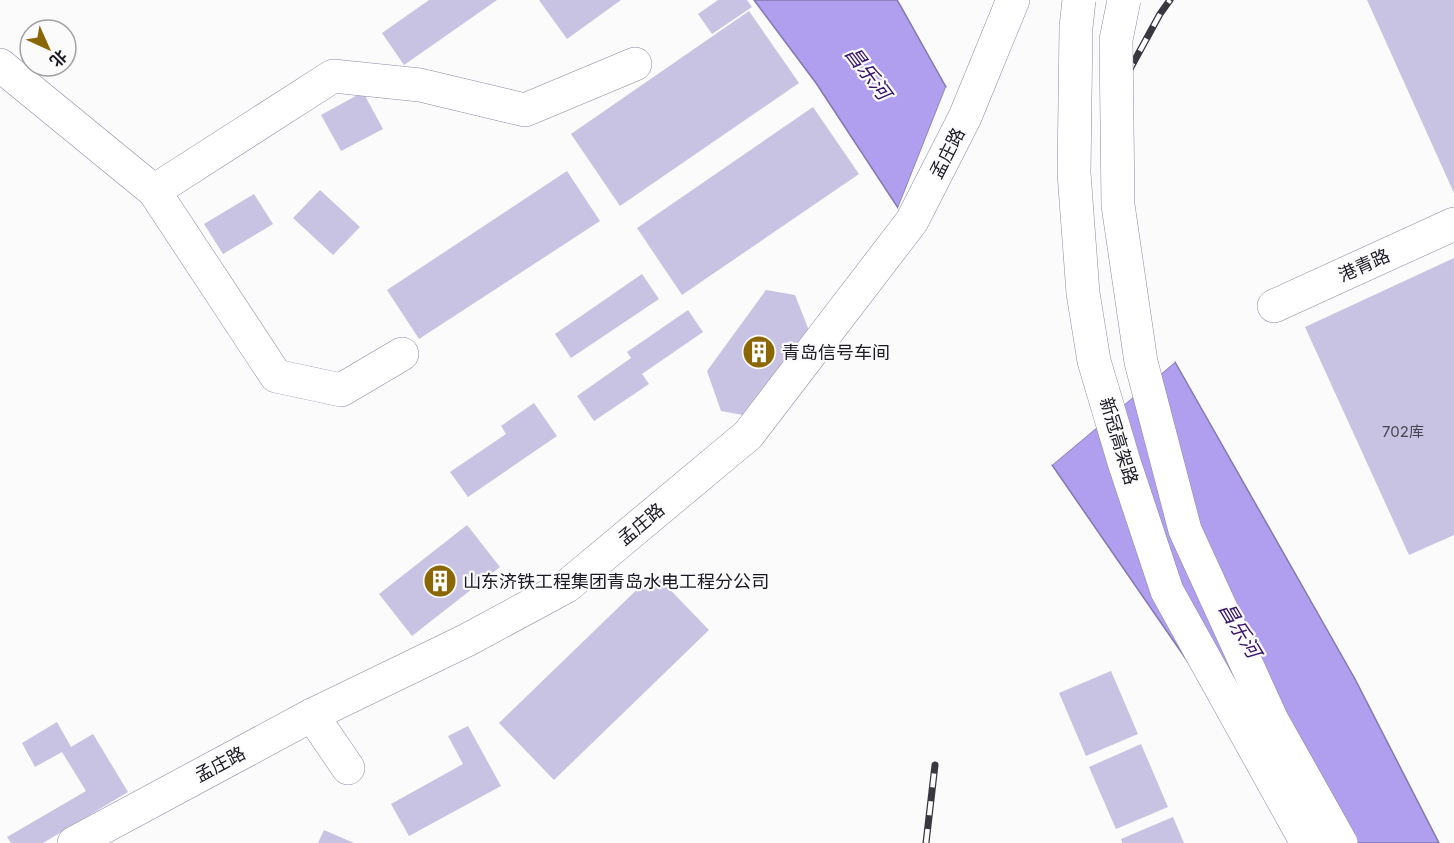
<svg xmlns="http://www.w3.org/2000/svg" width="1454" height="843" viewBox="0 0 1454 843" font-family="Inter,'Noto Sans SC',sans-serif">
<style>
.water{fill:#af9fee;stroke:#8377b1;stroke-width:1.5}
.pier{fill:#fbfbfb}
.building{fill:#c8c3e2}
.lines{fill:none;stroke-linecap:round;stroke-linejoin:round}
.minor-casing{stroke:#8d88a5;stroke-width:34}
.minor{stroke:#fff;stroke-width:33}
.rail-casing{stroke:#393740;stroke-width:7}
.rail{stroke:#fbfbfb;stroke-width:4.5;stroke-dasharray:14;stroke-linecap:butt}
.highway-bridge-casing{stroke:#8d88a5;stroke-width:34;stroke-linecap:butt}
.highway-bridge{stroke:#fff;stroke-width:33}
.labels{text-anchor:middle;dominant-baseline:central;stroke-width:4.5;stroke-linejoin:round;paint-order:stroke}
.number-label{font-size:15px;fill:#464453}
.street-label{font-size:18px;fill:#1b1923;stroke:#fbfbfb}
.poi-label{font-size:18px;fill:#1b1923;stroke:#fbfbfb;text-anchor:start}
.water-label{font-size:20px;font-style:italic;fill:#34116c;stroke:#fbfbfb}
</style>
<rect width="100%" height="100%" fill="#fbfbfb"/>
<g class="water">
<polygon points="754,0 897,0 900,5 946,87 898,208 816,83"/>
<polygon points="1175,362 1355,679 1439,843 1313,843 1052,465"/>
</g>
<g class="pier">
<polygon points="946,87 948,89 899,210 898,208"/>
<polygon points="1173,360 1175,362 1052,465 1050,462"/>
</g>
<g class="building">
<polygon points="429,0 497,0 404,65 382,33"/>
<polygon points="539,0 621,0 567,39"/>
<polygon points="718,0 747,0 752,7 712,34 698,14"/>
<polygon points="1367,0 1454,0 1454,193"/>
<polygon points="749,11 799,83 620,206 571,134"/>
<polygon points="363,92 383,129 341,151 321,115"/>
<polygon points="813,107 859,174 682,295 637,228"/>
<polygon points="567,171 600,221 419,339 387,290"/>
<polygon points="320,190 360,227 333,255 293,218"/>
<polygon points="254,194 273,224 223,254 204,224"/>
<polygon points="1454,258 1454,535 1409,555 1305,327"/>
<polygon points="642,274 659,299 571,358 555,334"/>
<polygon points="766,290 795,295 810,333 748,416 721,411 707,371"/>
<polygon points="688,310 703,332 642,374 649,384 594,421 577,396 631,358 627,352"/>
<polygon points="534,403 557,436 468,497 450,472 506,434 501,426"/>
<polygon points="467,525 500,567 412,636 379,594"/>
<polygon points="654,573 709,630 554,780 499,723"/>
<polygon points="1111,671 1138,734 1086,756 1059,693"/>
<polygon points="57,722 71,747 93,734 128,792 43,843 11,843 7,837 86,791 62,752 35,767 22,743"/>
<polygon points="468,726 501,786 409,836 391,804 463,764 448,736"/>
<polygon points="1141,744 1168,807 1116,829 1089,767"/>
<polygon points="1173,817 1184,843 1122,843 1121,839"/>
<polygon points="324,830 354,843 318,843"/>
</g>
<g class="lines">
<g class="minor-casing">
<g id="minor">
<polyline points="0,65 154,191 276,376 341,390 402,354"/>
<polyline points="154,191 333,76 420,85 525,110 635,64"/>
<polyline points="1274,306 1454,224"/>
<polyline points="312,715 348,768"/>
<polyline points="74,843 312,715 467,640 567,586 748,435 912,221 965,117 1013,0"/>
</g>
</g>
<use href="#minor" class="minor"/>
<g class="rail-casing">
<g id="rail">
<polyline points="1113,100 1160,14 1170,0"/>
<polyline points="926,843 935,765"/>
</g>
</g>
<use href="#rail" class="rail"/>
<g class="highway-bridge-casing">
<g id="highway-bridge">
<polyline points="1079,0 1076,27 1074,173 1083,293 1094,361 1124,462 1167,591 1307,843"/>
<polyline points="1124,0 1116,40 1118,205 1141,362 1185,530 1272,720 1341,843"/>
</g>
</g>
<use href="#highway-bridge" class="highway-bridge"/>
</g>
<defs>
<g id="building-disc" transform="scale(1.725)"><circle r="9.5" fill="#8b6605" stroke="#fbfbfb"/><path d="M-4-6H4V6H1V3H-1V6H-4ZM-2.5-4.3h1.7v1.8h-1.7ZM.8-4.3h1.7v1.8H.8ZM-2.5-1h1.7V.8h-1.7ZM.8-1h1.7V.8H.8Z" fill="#fff"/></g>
</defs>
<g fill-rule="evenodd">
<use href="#building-disc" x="759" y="352"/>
<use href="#building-disc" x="440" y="581"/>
</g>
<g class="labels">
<g class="number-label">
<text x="1403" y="431">702库</text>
</g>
<g class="street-label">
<text transform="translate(947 153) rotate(-63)">孟庄路</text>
<text transform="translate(1364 265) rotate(-24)">港青路</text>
<text transform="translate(1119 441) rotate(73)">新冠高架路</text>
<text transform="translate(641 524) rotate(-40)">孟庄路</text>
<text transform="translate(220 764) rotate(-28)">孟庄路</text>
</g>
<g class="poi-label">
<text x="782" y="352">青岛信号车间</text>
<text x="463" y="581">山东济铁工程集团青岛水电工程分公司</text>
</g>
<g class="water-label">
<text transform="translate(868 73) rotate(53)">昌乐河</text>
<text transform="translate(1240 630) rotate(59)">昌乐河</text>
</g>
</g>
<g transform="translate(48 48) rotate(135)"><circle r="28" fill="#fbfbfb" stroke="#a1a1a5" stroke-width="1.5"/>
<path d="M0-4.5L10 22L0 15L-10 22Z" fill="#8b6605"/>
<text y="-9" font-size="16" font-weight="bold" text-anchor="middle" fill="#1b1923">北</text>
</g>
</svg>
